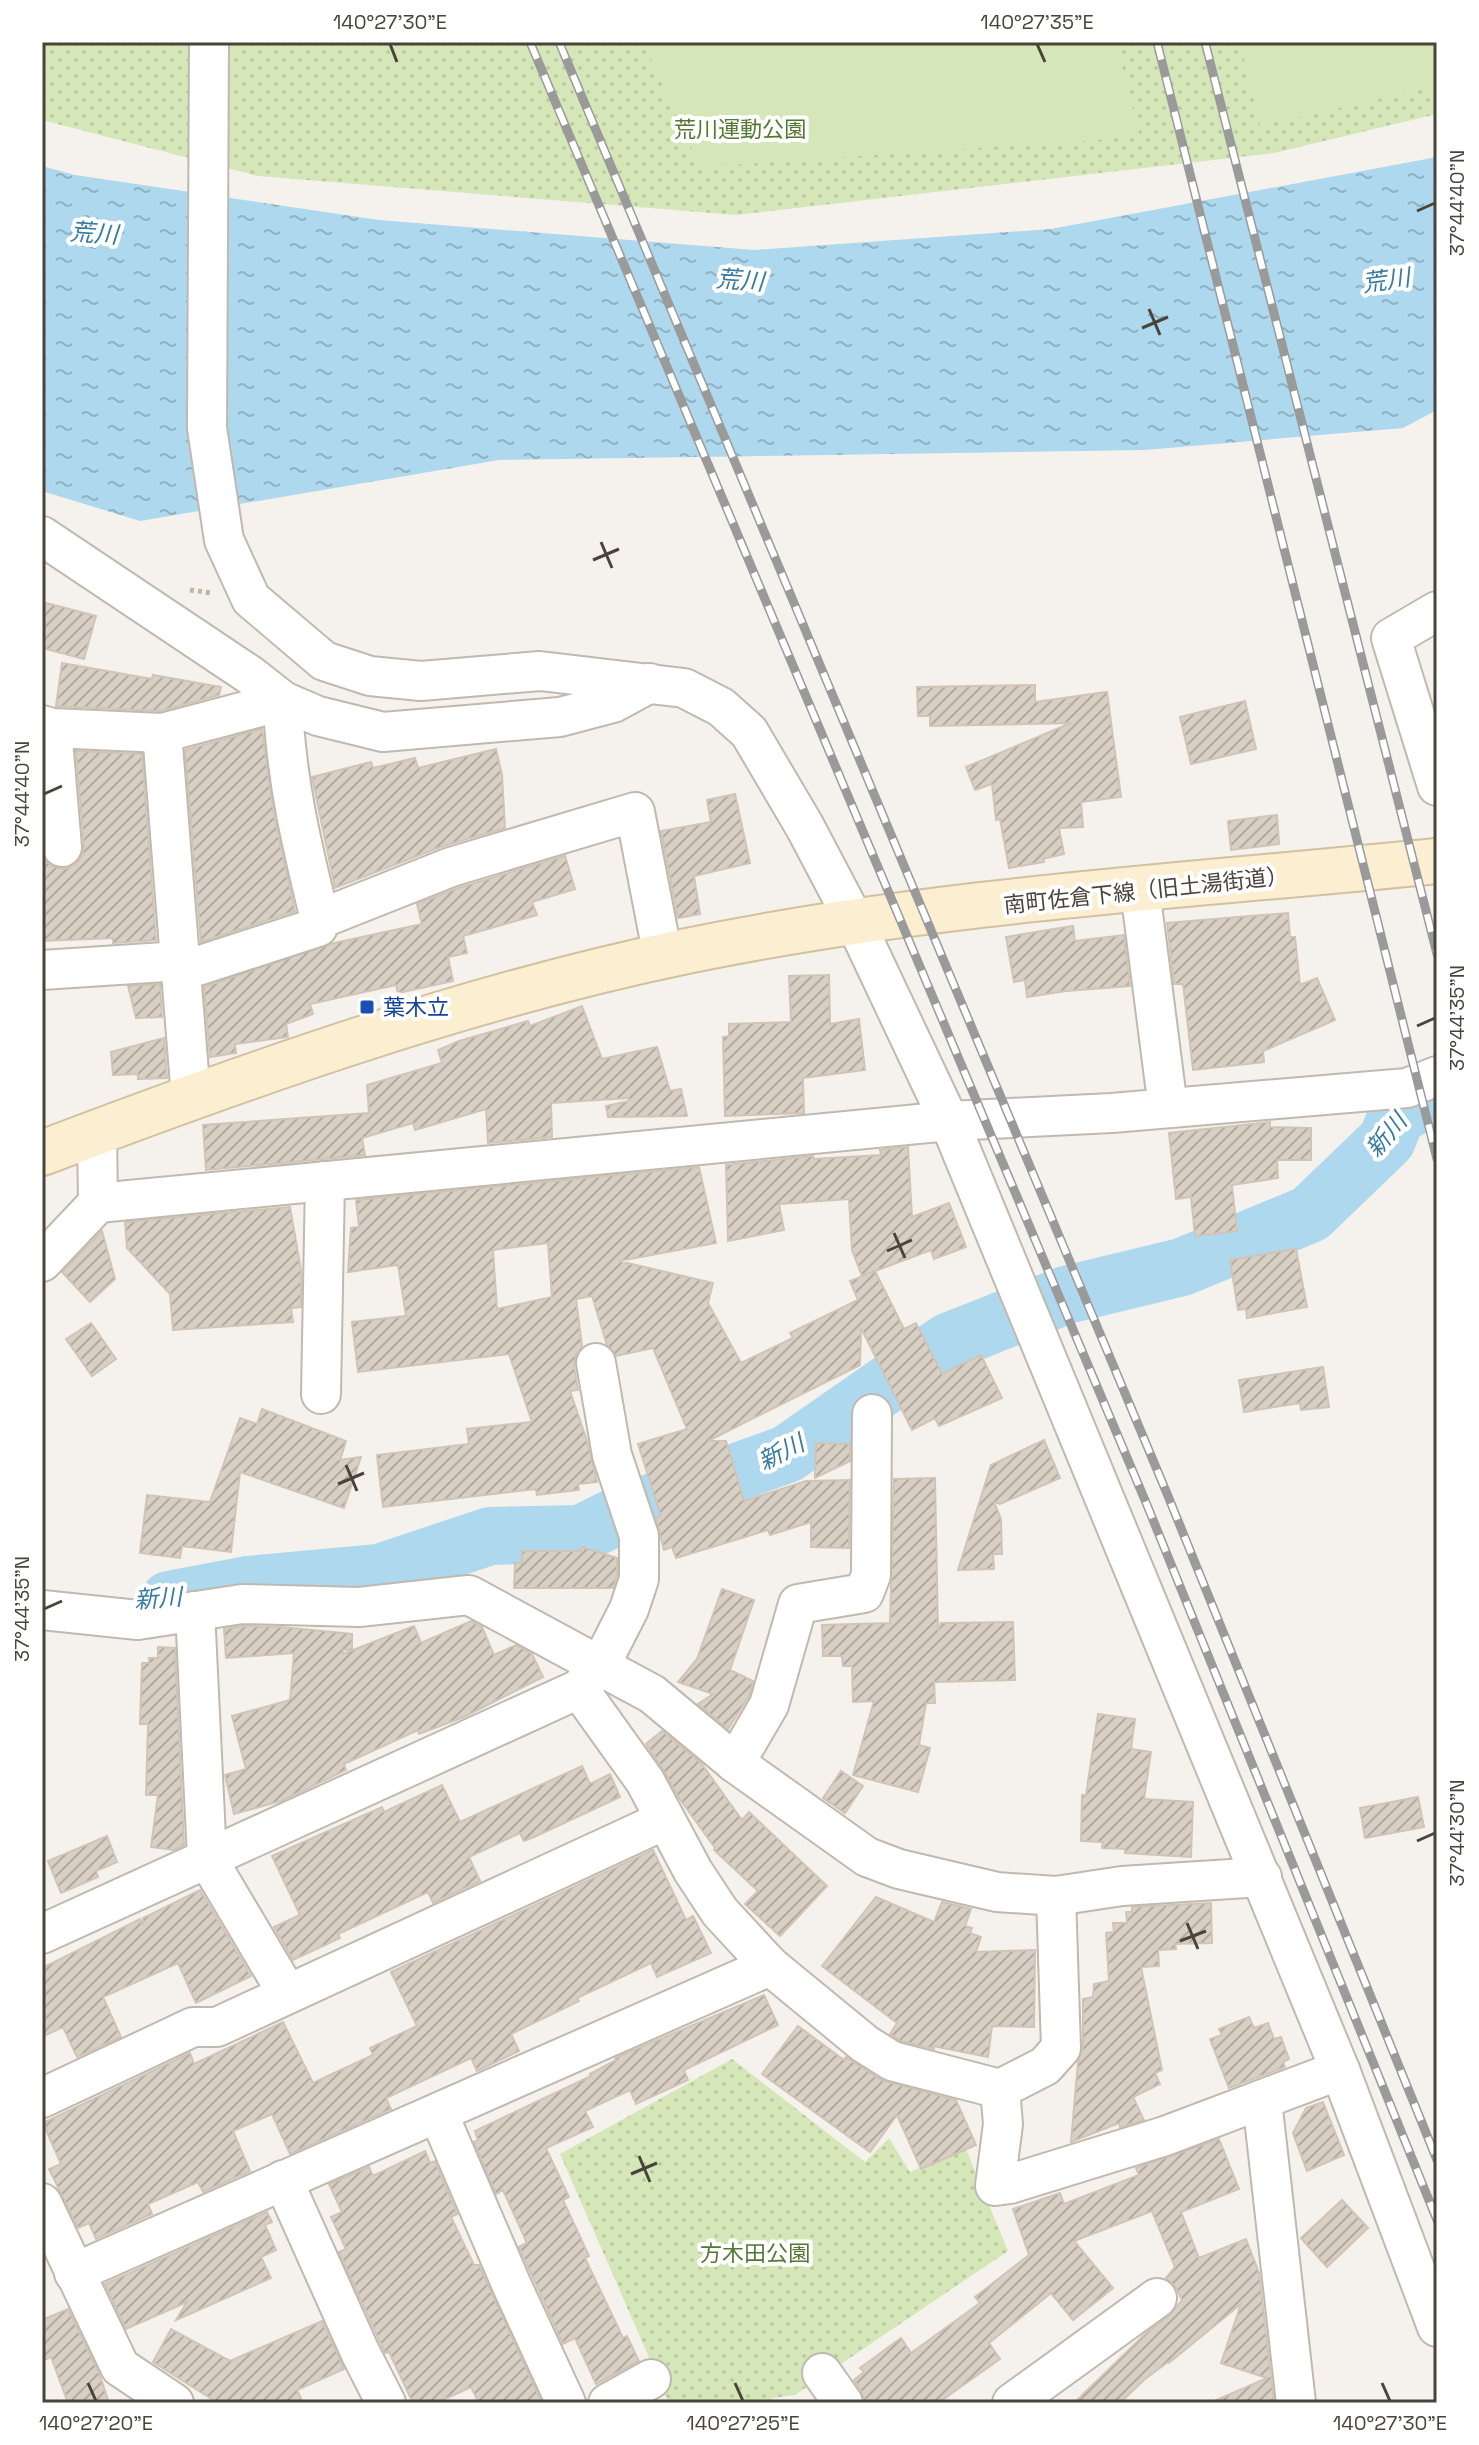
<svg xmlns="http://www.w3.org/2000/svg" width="1479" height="2445" viewBox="0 0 1479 2445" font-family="'Space Grotesk','Noto Sans JP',sans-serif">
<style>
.park{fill:url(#park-dots)}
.pitch{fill:#d5e7b8}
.water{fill:url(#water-ripples)}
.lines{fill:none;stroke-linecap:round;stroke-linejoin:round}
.river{stroke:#aed8ed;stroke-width:58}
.building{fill:url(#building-hatch);stroke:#d1c4b6;stroke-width:2;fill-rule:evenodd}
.street-casing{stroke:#c1b9af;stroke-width:42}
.secondary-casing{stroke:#d2c19f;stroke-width:48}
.path{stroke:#c2b4a1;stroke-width:5;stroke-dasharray:4 4;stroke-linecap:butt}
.street{stroke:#fff;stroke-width:38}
.secondary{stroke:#fceed0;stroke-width:44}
.rail-casing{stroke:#9a9a9a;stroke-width:9}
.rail{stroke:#fff;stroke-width:6;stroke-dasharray:18;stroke-linecap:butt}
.ticks{fill:none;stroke:#4a433a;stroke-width:3}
.transit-dot{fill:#1a4fb4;stroke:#fff;stroke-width:3}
.labels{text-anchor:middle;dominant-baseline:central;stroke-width:8;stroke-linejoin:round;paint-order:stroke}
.park-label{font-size:22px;fill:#517930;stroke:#fff}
.street-label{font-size:22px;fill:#4a433a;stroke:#fff}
.transit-label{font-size:22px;fill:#164399;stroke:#fff;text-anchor:start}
.water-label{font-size:24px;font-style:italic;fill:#347ba1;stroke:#fff}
.neatline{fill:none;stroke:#4a433a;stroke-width:3}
.ticks-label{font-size:20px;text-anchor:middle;fill:#4a433a}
</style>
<defs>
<pattern id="park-dots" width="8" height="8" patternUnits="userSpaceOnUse" patternTransform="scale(2)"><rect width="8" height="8" fill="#d5e7b8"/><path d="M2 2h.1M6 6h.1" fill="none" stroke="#b8c79f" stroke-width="1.8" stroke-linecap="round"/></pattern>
<pattern id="water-ripples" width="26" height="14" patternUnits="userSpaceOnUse" patternTransform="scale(2)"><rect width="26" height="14" fill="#aed8ed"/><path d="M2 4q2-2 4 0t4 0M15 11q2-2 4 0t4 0" fill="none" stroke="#90b1c1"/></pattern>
<pattern id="building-hatch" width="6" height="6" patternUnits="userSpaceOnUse" patternTransform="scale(2)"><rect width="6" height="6" fill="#d9d0c5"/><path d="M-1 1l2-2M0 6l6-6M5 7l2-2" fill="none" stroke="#b2aaa1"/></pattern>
</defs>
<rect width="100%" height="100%" fill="#f5f2ed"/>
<g class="park">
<polygon points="42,42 1437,42 1437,114 1274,153 736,215 258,176 42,120"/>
<polygon points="732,2059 865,2162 889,2138 910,2172 966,2149 1008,2251 795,2395 773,2398 766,2403 669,2403 560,2154"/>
</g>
<g class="pitch">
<polygon points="643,42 1116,42 1140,137 700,167"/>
<polygon points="1240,42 1437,42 1437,86 1260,126"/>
</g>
<polygon class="water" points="1437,157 1437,410 1403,428 1145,450 499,460 140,521 42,491 42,166 75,175 379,220 754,250 1051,229"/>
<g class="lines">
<polyline class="river" points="169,1600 248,1585 379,1573 490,1536 581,1534 623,1513 787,1454 948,1342 1066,1295 1182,1267 1310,1214 1387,1140 1396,1117 1437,1092"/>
</g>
<g class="building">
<polygon points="46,603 96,616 84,659 42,648 42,617"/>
<polygon points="62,663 152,679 153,675 221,687 219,695 160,711 56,706"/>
<polygon points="1035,685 1035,702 1107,692 1121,797 1081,802 1083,827 1059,828 1064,854 1043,859 1044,862 1009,868 1000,819 996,820 992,784 975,790 966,767 1071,723 930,726 930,716 918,716 917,687"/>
<polygon points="1245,701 1256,749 1191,764 1180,717"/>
<polygon points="262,729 274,815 295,911 201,942 185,750"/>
<polygon points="496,749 502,775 505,828 443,846 335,888 312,777 371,762 373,768 415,758 418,768"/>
<polygon points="76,751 142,754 156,940 113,943 113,938 42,941 42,857 52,866 65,869 75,865 82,856 84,846"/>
<polygon points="735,794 750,863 694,876 700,914 678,918 661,831 711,822 707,800"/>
<polygon points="1277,815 1279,844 1231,850 1228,821"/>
<polygon points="565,856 575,889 532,902 537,915 463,936 467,953 448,957 453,981 398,993 396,985 310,1004 313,1014 286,1024 288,1037 235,1044 236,1053 210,1057 204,987 330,944 422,924 417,904 458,888"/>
<polygon points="1288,913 1290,937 1295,937 1300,985 1317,978 1335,1020 1263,1051 1264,1062 1193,1070 1183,984 1174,984 1167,923"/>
<polygon points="1073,926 1075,941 1124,935 1130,986 1066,991 1027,997 1025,980 1014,982 1006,937"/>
<polygon points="829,975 830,1024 859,1019 865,1070 803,1078 804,1113 725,1116 723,1037 729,1036 729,1024 791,1022 789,976"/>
<polygon points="160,984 162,1017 136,1018 128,986"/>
<polygon points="582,1006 602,1059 657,1047 670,1091 681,1089 687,1116 608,1117 606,1106 629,1101 629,1098 551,1103 552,1137 488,1143 486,1109 415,1130 413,1123 362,1138 365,1155 206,1170 203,1125 369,1113 367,1085 442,1063 438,1050 459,1041 528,1021 530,1026"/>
<polygon points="164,1038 167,1078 138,1079 138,1074 113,1075 111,1052"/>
<polygon points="1270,1122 1270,1127 1311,1128 1311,1160 1277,1160 1278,1178 1232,1185 1237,1231 1195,1236 1191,1197 1176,1199 1169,1133"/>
<polygon points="908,1147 912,1217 949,1203 966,1247 934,1259 931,1250 862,1276 852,1250 849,1199 779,1204 784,1230 728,1241 726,1165 813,1156 814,1159 881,1155 880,1150"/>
<path d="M699,1167L716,1243L619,1261L713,1283L708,1303L741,1363L793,1338L790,1333L858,1300L850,1281L875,1271L904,1329L916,1323L942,1374L981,1355L1002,1398L939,1426L935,1418L912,1430L861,1328L860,1365L708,1441H726L744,1501L806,1481L850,1480L849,1548L811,1547V1522L770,1535L768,1530L676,1558L672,1547L664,1550L656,1518L661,1516L638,1444L687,1429L653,1348L616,1356L607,1345L592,1296L576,1299L582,1346L576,1355L574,1366L578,1390L570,1391L587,1441L597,1482L578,1484L579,1490L537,1495L536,1489L383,1507L377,1455L469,1444L467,1429L532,1422L509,1354L358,1372L352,1322L406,1316L398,1265L348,1272L351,1228L359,1227L356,1200ZM548,1243L552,1297L497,1309L493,1250Z"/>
<polygon points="290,1207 301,1270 301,1307 291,1308 293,1322 173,1330 170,1294 127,1248 125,1222"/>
<polygon points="102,1231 115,1279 90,1302 62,1272"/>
<polygon points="1296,1249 1307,1307 1247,1318 1246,1309 1238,1310 1230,1260"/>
<polygon points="91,1323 116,1359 92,1376 66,1339"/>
<polygon points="1323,1367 1329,1407 1301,1410 1300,1403 1244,1412 1239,1380"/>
<polygon points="262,1409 346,1441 340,1460 361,1457 344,1508 240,1472 231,1552 182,1546 180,1558 140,1553 147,1495 210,1502 240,1418 257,1424"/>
<polygon points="1044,1440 1060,1478 1000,1504 994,1502 1001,1519 1002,1554 993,1554 994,1569 958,1570 991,1465"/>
<polygon points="816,1443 850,1444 850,1461 815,1478"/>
<polygon points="935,1478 938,1631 941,1623 1013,1622 1015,1680 934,1682 935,1703 926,1703 919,1745 930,1748 918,1792 853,1775 874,1701 853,1702 852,1666 843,1666 842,1656 823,1656 822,1625 890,1623 894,1479"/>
<polygon points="582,1547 617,1558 617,1575 613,1588 514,1588 515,1563 522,1563 522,1551 580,1551"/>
<polygon points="722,1589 754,1600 730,1670 753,1681 749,1696 728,1729 698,1704 713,1694 678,1682 697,1659"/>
<polygon points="471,1621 482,1627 494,1655 516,1645 532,1654 543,1677 464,1717 419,1734 418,1730 344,1764 346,1770 281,1801 234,1814 225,1775 246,1769 232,1716 290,1700 294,1653 226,1658 224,1629 243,1626 281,1627 352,1634 352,1649 343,1650 343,1654 414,1626 421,1643"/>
<polygon points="158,1647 175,1648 184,1845 174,1850 151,1847 158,1795 146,1795 148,1724 140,1724 142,1663 149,1663 149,1658 158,1658"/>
<polygon points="1098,1714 1135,1719 1131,1749 1151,1752 1144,1799 1193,1802 1191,1857 1125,1853 1125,1849 1102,1848 1103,1842 1081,1841 1082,1795 1086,1795"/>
<polygon points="662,1731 701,1763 742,1820 749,1812 827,1886 780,1936 745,1904 758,1891 714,1850 715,1848 679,1798 664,1771 646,1744"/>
<polygon points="582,1766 590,1784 610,1774 620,1797 534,1837 524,1841 520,1833 469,1857 480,1881 433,1903 428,1892 338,1934 340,1938 293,1960 274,1927 300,1915 272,1856 382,1807 384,1812 442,1785 460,1822"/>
<polygon points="841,1771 863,1786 845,1813 823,1798"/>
<polygon points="1418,1797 1424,1827 1365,1838 1360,1808"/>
<polygon points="107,1836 117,1862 96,1871 98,1877 61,1893 48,1861"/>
<polygon points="653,1850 686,1920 693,1916 711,1953 657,1977 651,1963 577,1998 579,2001 511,2034 519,2051 477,2071 471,2058 386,2098 391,2109 290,2154 272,2114 233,2131 250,2171 203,2192 198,2182 148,2204 152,2214 96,2239 89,2223 78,2228 49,2169 61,2164 43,2123 190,2053 194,2064 283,2022 313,2083 373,2055 370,2048 417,2026 391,1972"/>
<polygon points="200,1890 251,1976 196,2003 178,1963 103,1997 121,2037 77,2057 63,2027 42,2037 42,1968 140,1919 143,1925 143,1918"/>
<polygon points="876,1897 934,1922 942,1902 971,1909 965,1926 972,1928 970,1933 981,1937 976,1952 1035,1950 1034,2027 992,2026 988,2057 933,2046 934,2049 901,2041 890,2034 897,2023 822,1966"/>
<polygon points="1211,1903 1212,1943 1175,1944 1176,1949 1158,1950 1159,1966 1141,1967 1162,2070 1155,2073 1160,2084 1133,2097 1144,2120 1120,2127 1119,2123 1071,2142 1078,2062 1083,2047 1083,1999 1093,1997 1094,1984 1109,1981 1106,1933 1114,1932 1113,1923 1127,1923 1126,1912 1132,1912 1132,1907"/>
<polygon points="764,1995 778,2025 684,2070 688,2080 636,2104 630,2090 585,2111 593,2127 546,2148 569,2197 563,2200 589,2256 585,2258 623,2338 627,2336 639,2361 596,2384 575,2338 563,2344 519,2247 527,2243 503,2190 496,2194 474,2142 478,2140 475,2131 591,2076 590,2074 616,2060 615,2058"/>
<polygon points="1249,2017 1254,2028 1268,2023 1274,2039 1281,2037 1289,2059 1283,2062 1285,2067 1229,2088 1210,2039 1222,2035 1219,2029"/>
<polygon points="798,2026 844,2060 846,2057 881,2080 956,2100 976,2145 921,2169 897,2115 870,2152 762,2074"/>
<polygon points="1323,2102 1344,2155 1307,2171 1293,2133 1306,2108"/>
<polygon points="1219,2139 1239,2189 1181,2212 1199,2258 1246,2239 1259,2273 1274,2403 1210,2403 1267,2378 1221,2363 1241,2304 1169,2363 1168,2362 1145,2379 1120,2403 1074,2403 1145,2334 1170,2315 1182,2300 1175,2286 1166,2278 1175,2267 1152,2211 1074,2241 1113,2288 1073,2320 1051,2293 989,2343 1000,2359 938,2403 865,2403 861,2391 854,2380 864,2372 860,2368 901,2338 911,2353 980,2303 975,2297 1029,2255 1013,2209 1060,2193 1064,2204 1139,2175 1136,2168"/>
<polygon points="425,2151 430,2163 435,2161 457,2214 451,2217 474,2265 479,2265 542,2403 479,2403 471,2387 436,2403 413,2403 389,2352 385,2353 380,2342 339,2252 346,2249 331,2217 342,2212 329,2184 369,2167 373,2176"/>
<polygon points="1342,2200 1368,2228 1327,2267 1301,2238"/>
<polygon points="267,2212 272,2222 265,2225 276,2250 261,2257 271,2278 176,2320 187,2302 126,2329 105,2284"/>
<polygon points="68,2309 99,2373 109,2403 68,2403 51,2357 42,2361 42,2320"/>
<polygon points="322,2321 344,2369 297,2390 303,2403 218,2403 153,2362 171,2329 230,2361"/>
</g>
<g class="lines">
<g class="street-casing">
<g id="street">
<polyline points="209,42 207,428 224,540 251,599 324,661 370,676 421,681 540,671 684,688 721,707 749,732 805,827 855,922 949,1121 1340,2070 1437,2327"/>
<polyline points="42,536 250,675 283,701 318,716 383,732 560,717 613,703 650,683"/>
<polyline points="1437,611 1391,638 1437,786"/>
<path d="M42,725L52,728L162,733L283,701C285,775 302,847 320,919"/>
<polyline points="52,728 62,847"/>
<polyline points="162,733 191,1098"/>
<polyline points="1140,890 1168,1108"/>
<polyline points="42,970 180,961"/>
<polyline points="182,971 318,927 320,919 451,867 635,812 663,957"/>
<polyline points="98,1203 949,1121 1112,1113 1407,1088 1437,1076"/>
<polyline points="42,1262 98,1203 97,1132"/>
<polyline points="321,1394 325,1181"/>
<polyline points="42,1610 138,1620 242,1604 359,1607 469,1595 600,1666 629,1609 639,1579 639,1536 612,1455 596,1363"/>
<polyline points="195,1611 207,1858 287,1993"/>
<polyline points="579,1689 645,1781 693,1871 720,1912 770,1966 865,2044 892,2061 1000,2089 1045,2066 1061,2048 1056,1896"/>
<polyline points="735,1763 769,1705 798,1604 864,1593 871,1575 872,1414"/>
<polyline points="42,1934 579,1689 600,1666 652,1694 735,1763 867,1857 899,1869 997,1892 1056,1896 1122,1886 1262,1877"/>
<polyline points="1000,2089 1003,2124 995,2186 1010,2184 1165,2136 1340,2070"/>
<polyline points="42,2098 193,2027 217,2027 665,1820"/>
<polyline points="1262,2100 1296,2403"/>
<polyline points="438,2113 512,2286 566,2403"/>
<polyline points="283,2180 360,2352 386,2403"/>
<polyline points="42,2203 120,2367 174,2403"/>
<polyline points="74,2273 770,1966"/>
<polyline points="822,2373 843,2403"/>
<polyline points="608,2403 651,2379"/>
<polyline points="1012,2403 1157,2298"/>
</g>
</g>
<g class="secondary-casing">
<path id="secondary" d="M42,1153C250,1074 469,996 687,951C933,900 1187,886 1437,861"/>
</g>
<polyline class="path" points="190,590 212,593"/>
<use href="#street" class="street"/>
<use href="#secondary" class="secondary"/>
<g class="rail-casing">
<g id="rail">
<polyline points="530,42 1147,1505 1437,2220"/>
<polyline points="559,42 1168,1496 1437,2160"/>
<polyline points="1157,42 1437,1159"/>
<polyline points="1205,42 1437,954"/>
</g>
</g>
<use href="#rail" class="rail"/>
</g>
<path class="ticks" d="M390,44L397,62M1037,44L1045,62M1417,211L1435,203M1149,309L1160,335M1142,328L1168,317M601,542L612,568M593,560L619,549M44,794L62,786M1417,1026L1435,1018M894,1233L905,1258M887,1251L912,1240M346,1465L357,1491M338,1484L364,1473M44,1609L62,1601M1417,1841L1435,1833M1187,1923L1198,1949M1180,1941L1206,1931M639,2156L650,2182M631,2174L657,2163M88,2383L96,2401M735,2383L743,2401M1382,2383L1390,2401"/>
<rect class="transit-dot" x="359" y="999" width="16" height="16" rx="4"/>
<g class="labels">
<g class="park-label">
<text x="740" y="129">荒川運動公園</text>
<text x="755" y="2253">方木田公園</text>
</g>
<g class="street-label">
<text transform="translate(1146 890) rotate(-6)">南町佐倉下線（旧土湯街道）</text>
</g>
<g class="transit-label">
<text x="383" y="1007">葉木立</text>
</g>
<g class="water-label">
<text transform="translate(94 233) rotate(4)">荒川</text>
<text transform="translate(740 280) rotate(4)">荒川</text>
<text transform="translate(1386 280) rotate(-8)">荒川</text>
<text transform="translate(1386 1135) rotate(-50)">新川</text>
<text transform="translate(781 1452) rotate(-27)">新川</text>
<text transform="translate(158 1598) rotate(-4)">新川</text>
</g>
</g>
<rect width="1479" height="2445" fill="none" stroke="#ffffff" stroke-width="88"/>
<rect x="44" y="44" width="1391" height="2357" class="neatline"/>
<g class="ticks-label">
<text x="390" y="29">140°27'30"E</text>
<text x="1037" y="29">140°27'35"E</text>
<text transform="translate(1457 203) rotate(-90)" y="7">37°44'40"N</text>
<text transform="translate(22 794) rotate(-90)" y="7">37°44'40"N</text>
<text transform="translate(1457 1018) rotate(-90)" y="7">37°44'35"N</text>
<text transform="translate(22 1609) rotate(-90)" y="7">37°44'35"N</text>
<text transform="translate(1457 1833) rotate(-90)" y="7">37°44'30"N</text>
<text x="96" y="2430">140°27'20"E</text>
<text x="743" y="2430">140°27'25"E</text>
<text x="1390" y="2430">140°27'30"E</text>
</g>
</svg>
